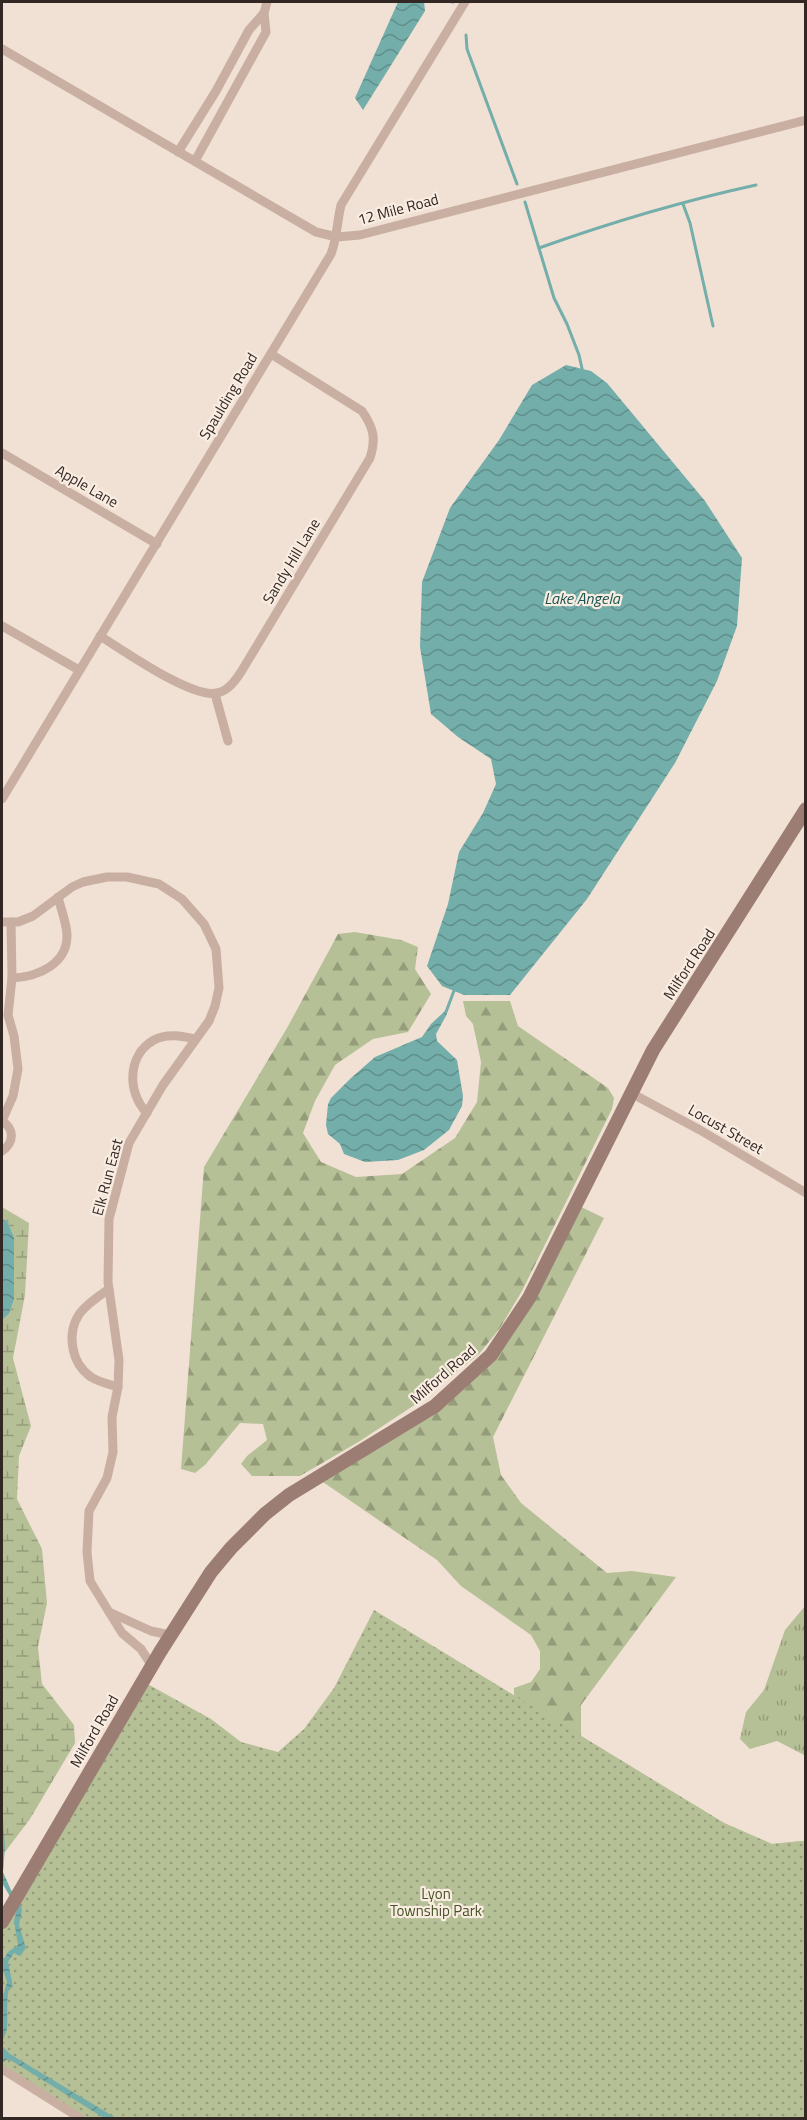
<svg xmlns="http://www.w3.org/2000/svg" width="807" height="2120" viewBox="0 0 807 2120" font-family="'Titillium Web',sans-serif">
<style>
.grass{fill:url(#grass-tufts)}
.forest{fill:url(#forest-firs)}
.wetland{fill:url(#wetland-marsh)}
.park{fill:url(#park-dots)}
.water{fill:url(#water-waves)}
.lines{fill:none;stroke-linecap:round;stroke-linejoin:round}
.stream{stroke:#74aeaa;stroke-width:3}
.street{stroke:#c9afa2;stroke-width:9}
.secondary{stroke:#9c7d73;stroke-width:14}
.labels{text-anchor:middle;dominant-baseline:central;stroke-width:4.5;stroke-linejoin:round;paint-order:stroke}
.street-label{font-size:15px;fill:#332724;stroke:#f9ece1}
.park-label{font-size:15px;fill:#475228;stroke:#f9ece1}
.water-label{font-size:16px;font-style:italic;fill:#195552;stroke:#f9ece1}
</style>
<defs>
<pattern id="grass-tufts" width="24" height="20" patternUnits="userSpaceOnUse" patternTransform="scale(1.5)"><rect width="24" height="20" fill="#b6c096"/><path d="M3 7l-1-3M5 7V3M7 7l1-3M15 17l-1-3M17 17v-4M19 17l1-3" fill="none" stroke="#959c7a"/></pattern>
<pattern id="forest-firs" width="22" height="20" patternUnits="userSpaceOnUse" patternTransform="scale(1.5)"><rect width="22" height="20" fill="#b6c096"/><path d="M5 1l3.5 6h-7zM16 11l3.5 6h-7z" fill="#959c7a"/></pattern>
<pattern id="wetland-marsh" width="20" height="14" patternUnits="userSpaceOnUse" patternTransform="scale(1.5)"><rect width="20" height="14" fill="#b6c096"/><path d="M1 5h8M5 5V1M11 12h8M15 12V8" fill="none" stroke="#959c7a"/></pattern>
<pattern id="park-dots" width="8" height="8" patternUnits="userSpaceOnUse" patternTransform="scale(1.5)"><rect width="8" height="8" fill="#b6c096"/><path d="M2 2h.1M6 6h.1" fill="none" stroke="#959c7a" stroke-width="1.8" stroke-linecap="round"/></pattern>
<pattern id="water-waves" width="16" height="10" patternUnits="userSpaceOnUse" patternTransform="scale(1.5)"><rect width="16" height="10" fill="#74aeaa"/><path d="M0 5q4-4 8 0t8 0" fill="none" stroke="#608e8a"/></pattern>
</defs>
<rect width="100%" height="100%" fill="#f1e1d5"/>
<polygon class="grass" points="805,1606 805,1754 804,1755 777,1741 750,1749 740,1739 746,1712 764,1690 785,1630"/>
<g class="forest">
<polygon points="355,932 401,940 418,947 415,969 431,994 408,1032 373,1039 335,1065 315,1101 303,1133 321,1162 356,1177 402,1174 455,1138 477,1102 481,1062 473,1024 466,1016 463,1001 510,1001 518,1026 608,1088 614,1098 612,1109 522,1291 500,1328 479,1354 413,1406 360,1441 300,1476 252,1476 241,1464 247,1456 267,1440 263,1424 240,1423 205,1465 195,1473 181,1469 204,1167 287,1028 338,934"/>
<polygon points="575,1204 604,1218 493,1437 501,1475 521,1503 607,1573 632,1571 676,1577 581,1705 581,1736 724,1823 772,1844 802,1841 805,1842 805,2118 514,1695 514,1688 531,1682 540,1669 540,1651 531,1635 461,1586 437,1560 317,1478 435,1406 491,1355"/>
</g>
<polygon class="wetland" points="2,1207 29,1223 25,1295 13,1358 31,1426 19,1456 17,1499 42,1549 47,1603 38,1647 42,1684 74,1725 75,1743 30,1819 2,1856 2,1320 9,1314 14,1300 14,1237 7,1221 2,1219"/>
<polygon class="park" points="374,1610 724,1823 772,1844 802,1841 805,1842 805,2118 81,2118 2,2069 2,1922 142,1681 211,1719 241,1742 278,1752 304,1729 334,1688"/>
<g class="water">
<polygon points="398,2 424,2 425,11 363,110 355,98"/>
<polygon points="566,365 591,371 607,383 705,501 742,558 737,626 717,681 675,763 587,899 510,995 464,995 442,986 427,966 448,904 459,852 483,813 496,784 491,759 458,737 431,714 420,647 422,582 450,508 499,440 532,385"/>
<polygon points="445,1011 447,1014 436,1034 437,1041 457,1060 463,1096 462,1106 449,1130 424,1150 398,1160 365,1162 344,1154 340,1144 328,1134 326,1125 328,1104 331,1098 351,1078 375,1057 422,1037 431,1024"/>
<polygon points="2,1219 7,1221 14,1237 14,1300 9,1314 2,1320"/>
<path d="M2,1805L5,1847L3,1872L11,1890L21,1906L22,1910L19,1925L26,1948L20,1956L14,1953L8,1962L13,1987L9,1988C6,2002 8,2014 7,2027C7,2034 2,2038 2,2046L10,2054L116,2118H104L12,2061L8,2059L2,2063V2000L7,1982L3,1970V1961L8,1952L18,1945L14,1921L17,1908L2,1883Z"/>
</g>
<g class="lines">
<g class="stream">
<polyline points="452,2 453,2"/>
<polyline points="466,35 467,49 517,184"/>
<polyline points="525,202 554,298 567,324 579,355 583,373"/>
<polyline points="683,204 690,223 713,326"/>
<path d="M539,248C609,223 683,201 756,185"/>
<polyline points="446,1012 455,988"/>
</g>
<g class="street">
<polyline points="2,49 316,232 337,237 360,235 806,120"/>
<polyline points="178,152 216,91 249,30 264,13"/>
<polyline points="195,161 266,32 264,13 267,2"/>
<polyline points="2,453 157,544"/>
<polyline points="2,626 79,670"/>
<path d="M100,636C123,650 192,699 217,693C228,691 235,681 241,672L370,458C376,439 374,428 362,411L271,354"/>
<polyline points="215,694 228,741"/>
<path d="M2,799L331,254C337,238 337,222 341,205L465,2"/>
<polyline points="2,922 18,922 33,916 72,887 83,882 107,877 127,877 159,884 182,899 204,924 216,949 219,988 215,1006 209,1021 163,1085 129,1143 109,1219 108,1282 119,1360 118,1387 112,1417 113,1452 107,1478 89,1511 87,1552 90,1581 122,1633 141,1649 152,1666"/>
<path d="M12,978C38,977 68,964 67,934C66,922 61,909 58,897"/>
<polyline points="631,1093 700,1130 806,1193"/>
<path d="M147,1113C127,1093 127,1055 154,1040C167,1033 182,1036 195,1039"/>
<polyline points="2,1121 13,1096 18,1069 14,1036 8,1015 12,978 11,922"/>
<path d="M2,1121C15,1129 14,1143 2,1151"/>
<path d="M109,1289C99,1296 88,1303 80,1313C66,1333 71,1363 91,1377C99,1382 108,1384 118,1387"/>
<polyline points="109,1612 151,1631 170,1635"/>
<polyline points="2,2069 80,2118"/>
</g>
<polyline class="secondary" points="2,1922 160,1652 211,1572 231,1548 265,1514 289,1495 435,1406 491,1355 529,1298 653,1050 806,809"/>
</g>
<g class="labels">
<g class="street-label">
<text transform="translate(398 209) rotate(-15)">12 Mile Road</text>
<text transform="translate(228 396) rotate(-59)">Spaulding Road</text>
<text transform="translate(87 486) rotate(30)">Apple Lane</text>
<text transform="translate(291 561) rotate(-59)">Sandy Hill Lane</text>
<text transform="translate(689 964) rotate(-57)">Milford Road</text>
<text transform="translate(726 1129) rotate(30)">Locust Street</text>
<text transform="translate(107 1177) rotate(-75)">Elk Run East</text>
<text transform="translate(443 1374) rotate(-41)">Milford Road</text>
<text transform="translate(94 1731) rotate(-60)">Milford Road</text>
</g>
<g class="park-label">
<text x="436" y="1893">Lyon<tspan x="436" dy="17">Township Park</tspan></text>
</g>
<g class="water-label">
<text x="582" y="598">Lake Angela</text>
</g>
</g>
<rect width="807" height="2120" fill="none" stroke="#332724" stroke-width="6"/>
</svg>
